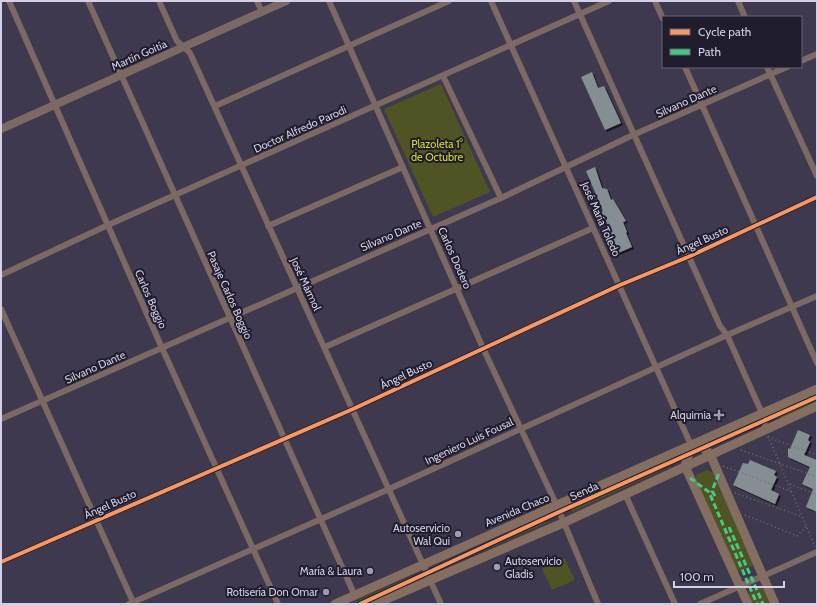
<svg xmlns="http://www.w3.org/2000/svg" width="818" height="605" viewBox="0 0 818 605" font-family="Cabin,sans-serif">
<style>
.green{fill:#505324}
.building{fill:#858e93;filter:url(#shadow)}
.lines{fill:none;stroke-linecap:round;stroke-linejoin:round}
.path{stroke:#776b6b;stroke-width:1.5;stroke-dasharray:1 3;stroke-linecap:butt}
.minor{stroke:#7c6963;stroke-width:6}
.tertiary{stroke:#7c6963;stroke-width:8}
.secondary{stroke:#846d61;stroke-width:9}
.quiet{stroke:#46c982;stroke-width:3;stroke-dasharray:6 3;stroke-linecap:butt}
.cycleway-casing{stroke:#1f1c2d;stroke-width:6}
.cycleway{stroke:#f99763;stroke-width:4}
.poi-dot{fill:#9f9bb1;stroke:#1f1c2d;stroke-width:1.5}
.labels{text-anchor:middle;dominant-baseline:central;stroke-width:4;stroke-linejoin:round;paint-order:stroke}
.street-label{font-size:11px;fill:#d3d0e7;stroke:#1f1c2d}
.park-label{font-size:11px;fill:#d6de25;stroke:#1f1c2d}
.poi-label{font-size:11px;fill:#d3d0e7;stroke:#1f1c2d;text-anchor:end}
</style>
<defs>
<filter id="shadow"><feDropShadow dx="2" dy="2" stdDeviation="0" flood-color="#0009"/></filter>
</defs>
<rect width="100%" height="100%" fill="#3e394e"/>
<g class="green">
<polygon points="441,84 490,192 433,217 384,109"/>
<polygon points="817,395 817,403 781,419 778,412"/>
<polygon points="754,421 757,427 717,445 714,439"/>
<polygon points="664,462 666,468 572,512 569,505"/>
<polygon points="707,470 713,473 754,562 752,566 740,571 734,569 695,481 697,474"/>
<polygon points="545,516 548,522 437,571 435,566"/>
<polygon points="564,558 575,580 552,590 542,569"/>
<polygon points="412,576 414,582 366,604 350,604"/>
<polygon points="761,587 766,590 773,604 751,604 749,598 750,591"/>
</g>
<g class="building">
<polygon points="592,72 598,88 604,86 621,123 605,130 581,77"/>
<polygon points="595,167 602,188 607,189 611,200 613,199 626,221 623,222 627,232 626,233 632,247 618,253 605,218 603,219 600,213 603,211 586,171"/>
<polygon points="798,430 810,435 808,440 810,442 804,455 817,460 817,512 806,507 813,489 802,484 810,467 788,457 788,448 790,449"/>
<polygon points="750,460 776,471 774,475 777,477 771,490 779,494 775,504 733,485 743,463 748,464"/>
</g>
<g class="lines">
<g class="path">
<polyline points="768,436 815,547"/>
<polyline points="768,437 817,455"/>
<polyline points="741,450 817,477"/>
<polyline points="723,466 793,492"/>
<polyline points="790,484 817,495"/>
<polyline points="735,493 803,517"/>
<polyline points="745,515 797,536 807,526"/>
</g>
<g class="minor">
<polyline points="9,1 162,348 278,604"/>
<polyline points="88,1 355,596"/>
<polyline points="159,1 177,41 190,53 441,604"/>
<polyline points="257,1 262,12"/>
<polyline points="329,1 483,348 557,506 598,604"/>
<polyline points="491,1 691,445"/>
<polyline points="574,1 720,326 727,335 762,413 766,430"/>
<polyline points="655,1 663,19"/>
<polyline points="738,1 745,17"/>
<polyline points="801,61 817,54"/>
<polyline points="685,67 817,363"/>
<polyline points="767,67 817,176"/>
<polyline points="443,76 501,198"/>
<polyline points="215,106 449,1"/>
<polyline points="268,226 403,167"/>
<polyline points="1,275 108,225 609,1"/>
<polyline points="1,309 134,604"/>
<polyline points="325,347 593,228"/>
<polyline points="1,419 501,198 633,135 787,67"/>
<polyline points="625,494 675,604"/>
<polyline points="1,562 353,409 620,285 688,257 817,197"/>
<polyline points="129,604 389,489 727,335 817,296"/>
<polyline points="700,604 817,552"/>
</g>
<polyline class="tertiary" points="1,129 286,1"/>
<g class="secondary">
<polyline points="691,445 703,448 710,454 775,604"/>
<polyline points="691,445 685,466 748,604"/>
<polyline points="335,604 817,389"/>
<polyline points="375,604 563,523 817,406"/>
</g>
<g class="quiet">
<polyline points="690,478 709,492 757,604"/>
<polyline points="715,496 712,491 719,473"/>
<polyline points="729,527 763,604"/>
</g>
<g class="cycleway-casing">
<g id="cycleway">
<polyline points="1,562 353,409 620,285 688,257 817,197"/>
<polyline points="360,604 559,512 817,397"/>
</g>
</g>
<use href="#cycleway" class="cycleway"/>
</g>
<g class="poi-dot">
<path d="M717 409h4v4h4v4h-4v4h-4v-4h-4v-4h4z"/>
<circle cx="458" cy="534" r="4"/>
<circle cx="497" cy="567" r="4"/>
<circle cx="370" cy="571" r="4"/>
<circle cx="326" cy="592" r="4"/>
</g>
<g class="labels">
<g class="street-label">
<text transform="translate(139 55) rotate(-24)">Martín Goitía</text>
<text transform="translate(686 101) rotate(-24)">Silvano Dante</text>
<text transform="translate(300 129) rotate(-24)">Doctor Alfredo Parodi</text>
<text transform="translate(601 219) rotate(66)">José María Toledo</text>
<text transform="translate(391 235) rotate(-23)">Silvano Dante</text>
<text transform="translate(702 240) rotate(-24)">Ángel Busto</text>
<text transform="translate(455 258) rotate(66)">Carlos Dodero</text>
<text transform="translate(306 284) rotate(65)">José Mármol</text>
<text transform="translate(230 295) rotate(66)">Pasaje Carlos Boggio</text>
<text transform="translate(151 299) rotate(66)">Carlos Boggio</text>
<text transform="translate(95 367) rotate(-24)">Silvano Dante</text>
<text transform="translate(406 374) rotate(-25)">Ángel Busto</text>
<text transform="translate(469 441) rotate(-25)">Ingeniero Luis Fousal</text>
<text transform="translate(584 491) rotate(-24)">Senda</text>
<text transform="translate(110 504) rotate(-24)">Ángel Busto</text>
<text transform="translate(517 510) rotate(-23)">Avenida Chaco</text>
</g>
<g class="park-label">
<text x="437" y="144">Plazoleta 1°<tspan x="437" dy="13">de Octubre</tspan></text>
</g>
<g class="poi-label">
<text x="711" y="415">Alquimia</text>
<text x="450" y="528">Autoservicio<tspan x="450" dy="13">Wal Qui</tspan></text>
<text x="505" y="561" text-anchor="start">Autoservicio<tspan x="505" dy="13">Gladis</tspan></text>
<text x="362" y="571">María &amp; Laura</text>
<text x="318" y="592">Rotisería Don Omar</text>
</g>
</g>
<rect width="818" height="605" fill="none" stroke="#d3d0e7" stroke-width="4"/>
<rect x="662" y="16" width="140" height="52" fill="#1f1c2d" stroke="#676477"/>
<rect x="670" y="29" width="20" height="6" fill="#f99763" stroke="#676477"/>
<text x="698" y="36" font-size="12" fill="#d3d0e7">Cycle path</text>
<rect x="670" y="49" width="20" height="6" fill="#46c982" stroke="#676477"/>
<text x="698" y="56" font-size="12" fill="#d3d0e7">Path</text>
<path d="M674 581v6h110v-6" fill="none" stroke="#d3d0e7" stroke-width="2"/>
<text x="680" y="581" font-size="12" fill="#d3d0e7" stroke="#1f1c2d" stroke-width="3" paint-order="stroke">100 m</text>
</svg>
